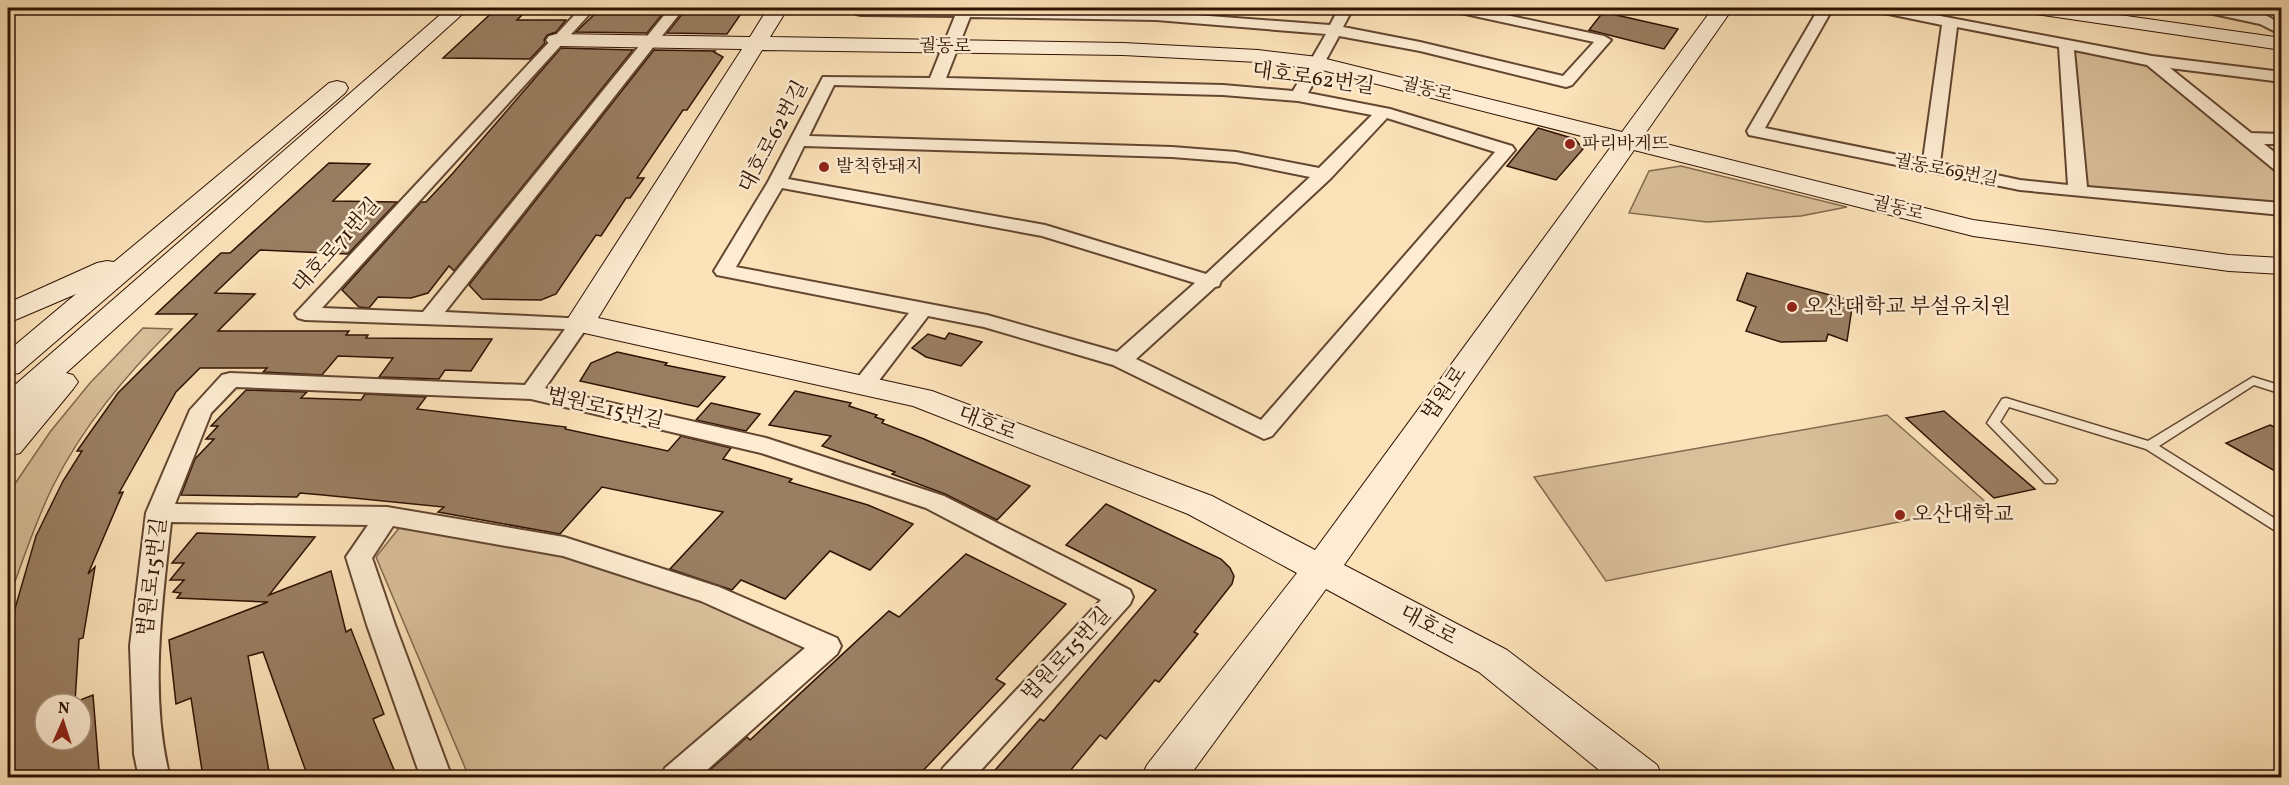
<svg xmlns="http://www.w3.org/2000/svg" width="2289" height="785" viewBox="0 0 2289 785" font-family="Vollkorn,'Noto Serif KR',serif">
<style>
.green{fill:#d9bf9a;stroke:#84684e;stroke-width:1.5}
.building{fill:#9a7e62;stroke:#301203;stroke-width:1.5;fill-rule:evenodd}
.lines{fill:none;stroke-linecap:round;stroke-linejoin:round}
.lane-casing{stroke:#634630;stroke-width:3}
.street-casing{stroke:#634630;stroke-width:4}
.secondary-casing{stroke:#301203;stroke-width:2}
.lane{fill:#fdecd2;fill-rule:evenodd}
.street{fill:#fdecd2;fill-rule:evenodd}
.secondary{fill:#fdecd2;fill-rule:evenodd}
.poi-dot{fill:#8f2418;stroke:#fdecd2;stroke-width:2}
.labels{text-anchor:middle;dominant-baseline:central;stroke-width:5;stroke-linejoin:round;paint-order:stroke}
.far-street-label{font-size:18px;fill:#301203;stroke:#fdecd2}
.far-poi-label{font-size:18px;fill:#301203;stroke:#fdecd2;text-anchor:start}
.street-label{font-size:21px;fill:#301203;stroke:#fdecd2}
.poi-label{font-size:21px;fill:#301203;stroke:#fdecd2;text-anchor:start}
</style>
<rect width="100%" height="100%" fill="#fce2b9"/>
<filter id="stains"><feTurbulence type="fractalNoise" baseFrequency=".00333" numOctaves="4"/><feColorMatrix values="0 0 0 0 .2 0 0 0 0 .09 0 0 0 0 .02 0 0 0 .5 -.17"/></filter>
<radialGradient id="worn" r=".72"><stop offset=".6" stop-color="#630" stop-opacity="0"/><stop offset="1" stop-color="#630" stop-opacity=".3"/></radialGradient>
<g class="green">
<polygon points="2087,50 2148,64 2281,173 2281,203 2100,190 2085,184 2073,51"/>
<polygon points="1681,166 1847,207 1801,216 1707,222 1629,213 1649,171"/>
<path d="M143,328L172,329C125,376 83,426 53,486C35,522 22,563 8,601V494L50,432L90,383Z"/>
<polygon points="1887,415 1988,504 1606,581 1534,477"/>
<polygon points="409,525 565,556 699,599 803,645 803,655 660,777 469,777 376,557 399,528"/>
</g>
<g class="building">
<polygon points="497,8 529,8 517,20 566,20 556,32 547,35 544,40 545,43 530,59 443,58"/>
<polygon points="695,8 745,8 727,34 667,33 683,13 691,13"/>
<polygon points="598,11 664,12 647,33 576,32"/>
<polygon points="1603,12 1678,29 1664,49 1589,30"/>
<polygon points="561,48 633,50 454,271 449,266 428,293 411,298 378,297 369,308 359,307 342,290 421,202 426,202 453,173"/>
<polygon points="654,50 715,51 714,52 723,57 687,110 683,110 637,178 644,178 630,198 626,198 601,236 596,235 556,294 541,300 482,299 469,285"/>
<polygon points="1538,128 1575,139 1583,149 1556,180 1507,166"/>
<path d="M329,163L370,164L333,201L397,202L348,254L260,250L215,293L255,294L218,331H349L346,335H368L366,338L492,339L471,371L445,370L439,379L379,377L393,358L338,356L322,375L263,372L267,368H200L176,392L119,493L123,492L88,574L95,567L83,638L79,639L75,702L93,695L99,770L83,777H8V620L12,619L36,536L63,481L82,451H77L118,393L197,314H156L221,253H230ZM45,704H81V740H45Z"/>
<polygon points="1747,273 1853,301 1847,341 1828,334 1826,341 1781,342 1746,331 1756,307 1737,300"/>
<polygon points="949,333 982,342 961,366 926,357 912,348 928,334 945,339"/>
<polygon points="617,352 667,363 665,365 725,377 698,407 580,381 591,363"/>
<polygon points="246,390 307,392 301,398 361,400 365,394 426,397 417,409 566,427 565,429 668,451 681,436 731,448 723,459 792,479 789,482 868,505 913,524 870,570 830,551 785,599 741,580 732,590 670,569 723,512 602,487 560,534 438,512 444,507 323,495 300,493 297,497 181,495 195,459 214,439 206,439 218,426 211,426"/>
<polygon points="795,391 851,403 849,406 877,415 875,417 884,420 882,423 924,439 1030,486 997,520 945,494 892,474 895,472 822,446 831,436 769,425"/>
<polygon points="711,403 760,414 746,431 696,420"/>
<polygon points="1944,411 2035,489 1994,498 1906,418"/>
<polygon points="2270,425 2282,431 2282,475 2226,443"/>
<polygon points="1106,504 1221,559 1230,568 1234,576 1232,584 1194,632 1198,634 1159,682 1155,680 1106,739 1100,735 1065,777 989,777 1040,719 1044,721 1156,590 1066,545"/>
<polygon points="197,533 315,537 269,595 331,571 346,632 351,629 384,714 373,719 397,777 308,777 263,652 248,656 270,777 203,777 191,698 176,704 169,640 268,602 177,598 181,593 173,592 184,580 170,580 184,563 172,563"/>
<polygon points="966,554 1066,604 996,679 1005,684 917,777 702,777 747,737 750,740 889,611 899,617"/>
</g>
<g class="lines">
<g class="lane-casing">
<polygon id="lane" points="2253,377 2282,386 2282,394 2254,385 2159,446 2282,523 2282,535 2146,449 2009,407 2000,422 2057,480 2055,483 2045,483 1987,423 2002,399 2006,398 2148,441"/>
</g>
<g class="street-casing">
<g id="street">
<path d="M581,8H595L322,308L423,312L670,8H684L445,312L587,319L590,323L545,388L766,438L944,496L1130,590L1133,597L1130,604L974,778H939L943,768L1101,600L926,508L761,453L531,399L236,387L211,413L175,504L387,507L564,537L719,587L837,638L841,646L837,654L698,778H661L665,768L805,648L701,601L563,556L393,526L372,558L395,625L452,778H421L367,625L346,557L368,525L171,522C162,604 149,696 170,778H139L134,754L130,646L146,513L190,410L222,375L230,373L525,385L565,329L305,320L298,318L295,314Z"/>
<path d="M856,8H973L1156,12L1330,25L1339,8H1353L1343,27L1420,42L1563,76L1594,42L1456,12L1449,8H1474L1604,36L1611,40L1572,85L1566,87L1420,51L1339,36L1308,93L1390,109L1512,146L1515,150L1272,436L1264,439L1113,365L984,327L928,316L871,391L863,393L855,391L852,386L855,381L909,313L717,275L714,271L768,182L823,77L930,78L955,16L861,15L856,14L854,11ZM970,17L1156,20L1326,34L1293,91L1223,85L946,78ZM834,85L1223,95L1298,101L1372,115L1319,168L1236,152L1172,147L809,136ZM1387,118L1495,152L1261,420L1136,359L1215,287L1219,286L1221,281L1331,178ZM804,146L1172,157L1236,162L1310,177L1206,274L1045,225L788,179ZM782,188L1042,236L1195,283L1117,352L987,315L736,267Z"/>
<path d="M1819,8H1833L1765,128L1923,160L1942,25L1879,12L1872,8H1898L2152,56L2282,72V82L2170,68L2251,133L2282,134V144H2264L2282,158V172L2276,171L2147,65L2074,50L2087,187L2282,203V215L2020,190L1749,135L1747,131ZM1957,27L2059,47L2068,185L2020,180L1940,163Z"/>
<polygon points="2197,8 2223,8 2245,12 2252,8 2282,24 2282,35 2260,24 2204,12"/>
</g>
</g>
<g class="secondary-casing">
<g id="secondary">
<polygon points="448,8 469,8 66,373 73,375 78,382 73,389 20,453 8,456 8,424 14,417 8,418 8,391"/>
<path d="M768,8H788L770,37L1123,43L1258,50L1318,57L1622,132L1713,8H1733L1642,138L1973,220L2229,255L2282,258V274L2229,271L1973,236L1634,150L1344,565L1507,650L1657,765L1663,778H1609L1479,672L1326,589L1188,778H1141L1147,765L1297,573L1188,514L913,406L580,332L570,329L565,323L742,49L556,46L549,44L546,40L549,36L556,34L750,37ZM762,50L1123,55L1258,62L1318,69L1613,144L1315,550L1212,496L932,391L598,318Z"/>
<polygon points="2026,8 2070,8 2282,38 2282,50 2036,14 2029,12"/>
<polygon points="337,81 345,83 348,88 345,93 19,373 8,375 8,351 76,294 8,323 8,303 97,263 107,261 114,262 329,83"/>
</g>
</g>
<use href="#lane" class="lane"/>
<use href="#street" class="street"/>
<use href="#secondary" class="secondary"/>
</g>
<g class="poi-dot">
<circle cx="1570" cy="144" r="6"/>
<circle cx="824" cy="167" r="6"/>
<circle cx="1792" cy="307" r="6"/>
<circle cx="1900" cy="515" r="6"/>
</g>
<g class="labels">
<g class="far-street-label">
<text transform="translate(945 47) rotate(1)">궐동로</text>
<text transform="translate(1427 90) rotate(14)">궐동로</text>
<text transform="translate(1946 171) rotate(11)">궐동로69번길</text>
<text transform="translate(1898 209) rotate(14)">궐동로</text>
</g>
<g class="far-poi-label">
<text x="1582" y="144">파리바게뜨</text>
<text x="836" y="167">발칙한돼지</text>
</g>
<g class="street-label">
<text transform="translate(1313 79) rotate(8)">대호로62번길</text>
<text transform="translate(774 137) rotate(-62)">대호로62번길</text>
<text transform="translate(337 246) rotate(-48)">대호로71번길</text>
<text transform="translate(1445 394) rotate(-55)">법원로</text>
<text transform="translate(605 409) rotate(13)">법원로15번길</text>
<text transform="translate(987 424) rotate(21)">대호로</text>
<text transform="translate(153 577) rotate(-83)">법원로15번길</text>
<text transform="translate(1428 626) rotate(28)">대호로</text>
<text transform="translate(1067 655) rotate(-47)">법원로15번길</text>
</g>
<g class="poi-label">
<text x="1804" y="307">오산대학교 부설유치원</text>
<text x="1912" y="515">오산대학교</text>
</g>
</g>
<rect width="2289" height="785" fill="none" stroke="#fce2b9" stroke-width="30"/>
<rect x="9" y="9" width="2271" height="767" fill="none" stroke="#301203" stroke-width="3"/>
<rect x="15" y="15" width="2259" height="755" fill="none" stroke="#301203" stroke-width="1.5"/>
<g transform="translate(63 722) rotate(3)"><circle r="28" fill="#fdecd2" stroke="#ab957f" stroke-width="1.5"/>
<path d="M0-4.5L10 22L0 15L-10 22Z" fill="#8f2418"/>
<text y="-9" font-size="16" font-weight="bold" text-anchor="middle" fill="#301203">N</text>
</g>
<rect width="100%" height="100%" filter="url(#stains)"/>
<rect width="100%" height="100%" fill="url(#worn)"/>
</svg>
